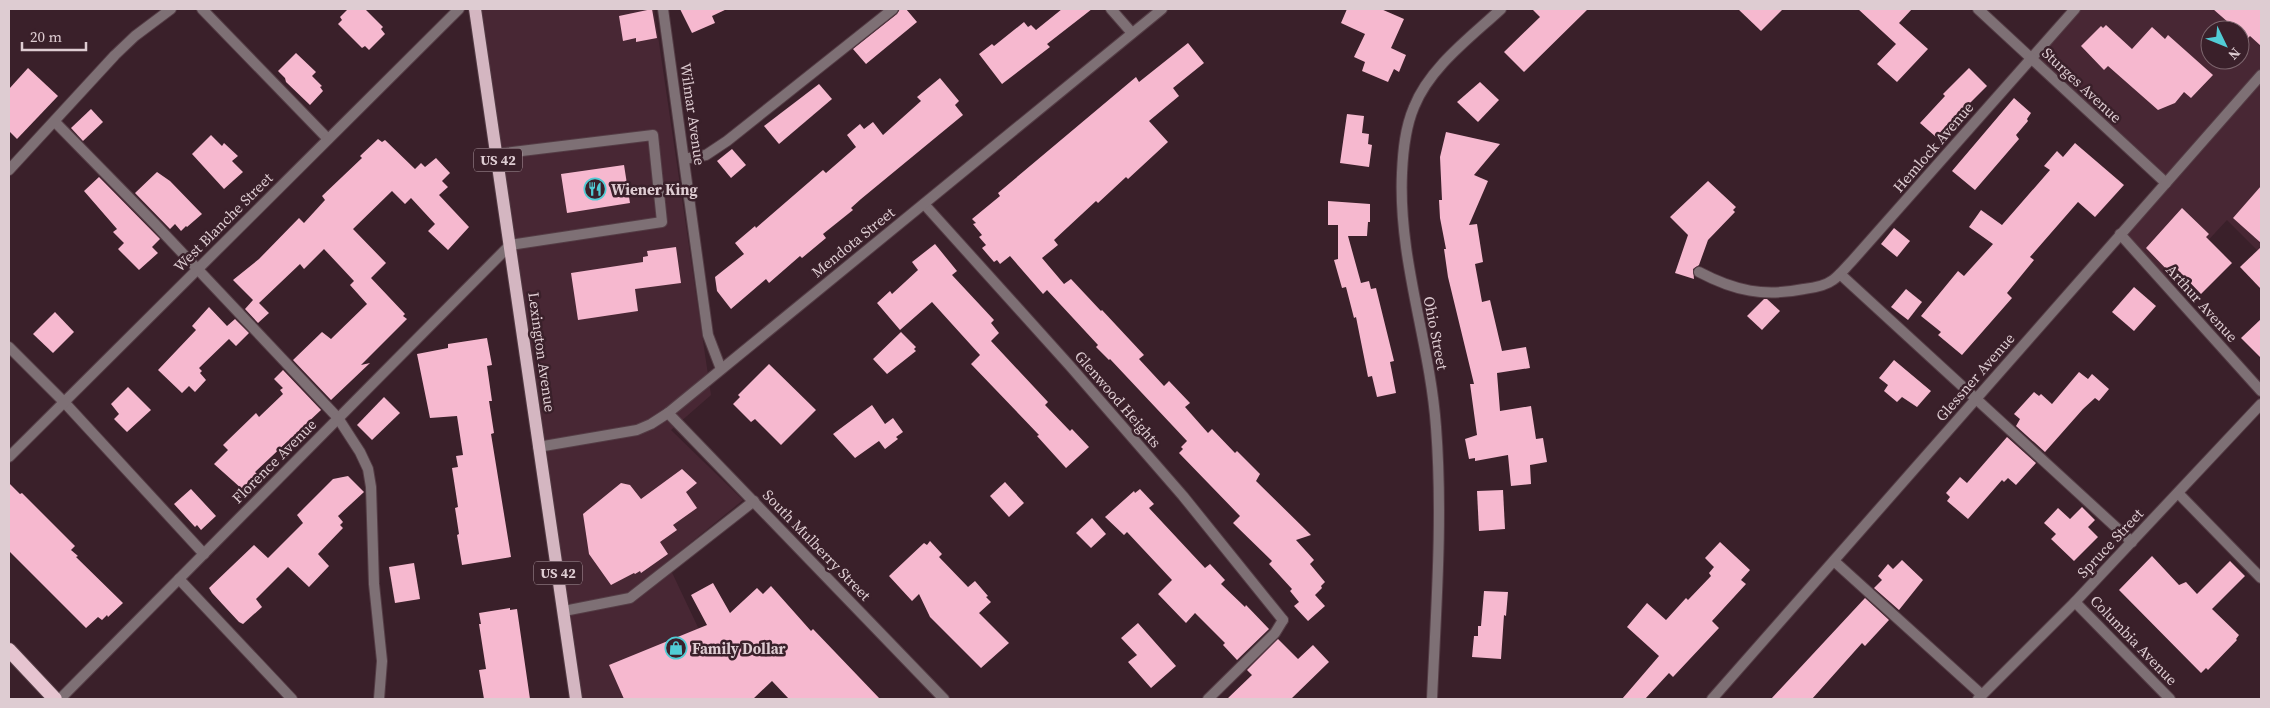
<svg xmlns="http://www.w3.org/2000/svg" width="2270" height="708" viewBox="0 0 2270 708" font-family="'Source Serif 4',serif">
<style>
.built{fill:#482734;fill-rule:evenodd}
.building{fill:#f6b8cf}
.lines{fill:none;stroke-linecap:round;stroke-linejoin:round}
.service-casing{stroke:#543c45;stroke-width:12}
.minor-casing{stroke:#543c45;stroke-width:12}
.tertiary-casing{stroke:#543c45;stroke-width:12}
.primary-casing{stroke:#543c45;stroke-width:14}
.trunk-casing{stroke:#543c45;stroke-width:16}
.service{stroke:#7e7075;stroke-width:10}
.minor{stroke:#7e7075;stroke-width:10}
.tertiary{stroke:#7e7075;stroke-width:10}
.primary{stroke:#d4b6c1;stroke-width:12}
.trunk{stroke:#e6c4d0;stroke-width:14}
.labels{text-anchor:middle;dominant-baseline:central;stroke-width:5;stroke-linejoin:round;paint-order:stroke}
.shield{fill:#3a202a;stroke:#ad98a0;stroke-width:1}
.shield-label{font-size:14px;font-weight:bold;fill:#deccd2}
.street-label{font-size:15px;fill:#deccd2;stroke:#3a202a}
.poi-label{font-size:15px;font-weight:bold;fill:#deccd2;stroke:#3a202a;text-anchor:start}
</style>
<rect width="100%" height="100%" fill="#3a202a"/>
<g class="built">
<polygon points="473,9 654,9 711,395 671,430 743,500 667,562 732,699 574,699"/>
<path d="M2077,9H2261V254L2227,220L2165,287L2120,234L2165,183L2031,58ZM2210,30H2240V60H2210Z"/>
</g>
<g class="building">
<polygon points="348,9 365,9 383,27 381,29 385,34 369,50 365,46 362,48 338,24 342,20 340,17"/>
<polygon points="652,9 657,38 636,42 636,38 623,41 619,16"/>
<polygon points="680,9 727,9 712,16 715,23 692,33"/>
<polygon points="900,9 906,9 917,22 866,64 853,49 897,14"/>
<polygon points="1062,9 1092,9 1047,44 1050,47 1002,84 979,54 992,44 994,46 1024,22 1028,27 1031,25 1036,30"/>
<polygon points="1347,9 1381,9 1404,19 1391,48 1406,55 1399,72 1394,69 1388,82 1362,71 1365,62 1354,57 1365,34 1341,23"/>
<polygon points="1532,9 1588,9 1524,72 1504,52 1540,17"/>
<polygon points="1738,9 1783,9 1761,31"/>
<polygon points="1858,9 1912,9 1899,23 1928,49 1897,82 1877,64 1896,44"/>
<polygon points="2213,9 2261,9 2261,46 2250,36 2247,39 2240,33 2240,30 2237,30"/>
<polygon points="2106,25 2132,49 2152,27 2165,39 2168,35 2213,75 2191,98 2184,92 2175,103 2158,110 2108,66 2104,70 2081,46 2101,26 2103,28"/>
<polygon points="1188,43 1204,63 1173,88 1179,96 1149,121 1168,142 1128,179 1126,177 1098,203 1096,201 1054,240 1058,245 1042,258 1064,284 1071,279 1101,311 1102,310 1144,355 1139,359 1164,386 1169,381 1190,403 1185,407 1208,433 1212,429 1235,453 1237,451 1260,474 1256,481 1311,535 1296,540 1314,560 1310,564 1325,582 1321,586 1322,588 1315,595 1325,606 1308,621 1294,606 1299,602 1290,591 1292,589 1269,564 1272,561 1233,523 1240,516 1179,453 1183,449 1181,447 1187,441 1110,359 1109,360 1096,347 1098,345 1047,290 1043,294 1010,256 1000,264 997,260 994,262 982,248 986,245 979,237 982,235 973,224 976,223 972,219 1000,196 998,193 1136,77 1139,82"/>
<polygon points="296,53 316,72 312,76 322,86 320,87 323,91 310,105 286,82 285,78 278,71"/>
<polygon points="28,68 58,96 17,139 9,131 9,89"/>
<polygon points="1969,68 1987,86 1936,137 1920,123 1945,96 1943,94"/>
<polygon points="940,78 959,101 955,105 963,115 861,199 851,208 853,210 823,234 826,238 802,258 800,256 769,283 766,279 731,309 717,291 715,277 744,254 735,243 755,226 756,228 823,170 826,173 856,147 847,135 860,124 864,129 873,122 883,135 921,101 917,97"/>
<polygon points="1480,82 1499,100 1478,122 1457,102"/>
<polygon points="819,84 832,99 779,144 764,126"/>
<polygon points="2014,98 2031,113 2027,119 2028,121 2016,135 2019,139 1975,190 1952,171"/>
<polygon points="91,109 103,122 83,141 71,128"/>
<polygon points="1347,114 1364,116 1362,133 1369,134 1368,144 1372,145 1369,167 1340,163"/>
<polygon points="1446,132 1500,144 1474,175 1488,181 1469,225 1477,224 1483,262 1475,264 1482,302 1490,300 1502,351 1526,347 1530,368 1497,373 1500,411 1531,406 1536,439 1543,438 1547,462 1530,465 1531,484 1511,486 1508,455 1475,461 1475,458 1469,459 1465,439 1477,435 1470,384 1474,384 1448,277 1444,249 1446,249 1440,218 1439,200 1442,200 1440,157"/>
<polygon points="211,135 222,146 224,143 238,156 232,161 243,172 224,189 192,154"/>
<polygon points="378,139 382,142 385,140 415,169 421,163 425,167 436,158 450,173 442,181 448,187 439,195 469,227 448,250 428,231 435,224 411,198 405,204 392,191 353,229 386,263 371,278 405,314 403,316 407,319 361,365 370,363 331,400 293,360 322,332 331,339 367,304 350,285 354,281 324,249 304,269 300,264 259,303 269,313 258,323 245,309 253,300 233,280 259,259 299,218 304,223 325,200 322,196 362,158 360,156"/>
<polygon points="2075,143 2124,185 2095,217 2078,202 2030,257 2034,260 2007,293 2012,298 1962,355 1938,335 1941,332 1921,316 1958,271 1964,276 1993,244 1969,227 1981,210 2002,225 2050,170 2044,166 2057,151 2063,157"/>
<polygon points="732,149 746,165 731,178 717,161"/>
<polygon points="624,165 630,203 567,213 561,174"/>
<polygon points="157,172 170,181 202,214 187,227 186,226 181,231 175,224 170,229 135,193"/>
<polygon points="99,177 160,239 152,247 158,253 139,270 118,249 124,243 113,232 117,229 84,191"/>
<polygon points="1708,181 1736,207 1733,210 1735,212 1708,240 1699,265 1693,269 1694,279 1675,273 1688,235 1670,217"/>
<polygon points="2261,186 2261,243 2233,218"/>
<polygon points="1328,201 1370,204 1370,222 1368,222 1367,236 1348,236 1361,283 1369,281 1371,289 1376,288 1394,361 1390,362 1396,393 1377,397 1372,376 1368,377 1356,317 1354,318 1346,287 1342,288 1334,260 1338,259 1338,225 1328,225"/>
<polygon points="2182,208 2209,234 2206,237 2232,263 2201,294 2177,269 2172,275 2146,248"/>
<polygon points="1894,228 1910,241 1897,257 1881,244"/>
<polygon points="935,244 957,271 952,275 994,320 991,323 999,333 991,341 1048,402 1045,405 1070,431 1072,429 1089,447 1066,468 1037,436 1039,435 971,364 980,355 932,302 900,330 877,303 890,291 892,294 918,270 912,262"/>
<polygon points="676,247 681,283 635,289 638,311 578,320 571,273 643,262 643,257 648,256 647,251"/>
<polygon points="2261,247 2261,289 2240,267"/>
<polygon points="2134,287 2156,306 2134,331 2112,312"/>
<polygon points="1906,289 1922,302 1908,320 1891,307"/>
<polygon points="1764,299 1767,299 1780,311 1762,330 1747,316"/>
<polygon points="209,307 227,326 235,319 249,333 236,346 229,339 199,368 202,371 200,373 206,380 195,392 189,386 182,393 158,370 196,330 192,326"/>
<polygon points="55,312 74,332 53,353 33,334"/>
<polygon points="2261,319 2261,358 2241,338"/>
<polygon points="901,332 916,347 914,349 916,351 887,374 873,359"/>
<polygon points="487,338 492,365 487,366 492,401 489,401 494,433 491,434 511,557 462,565 457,535 459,534 455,508 458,507 452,468 458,467 456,456 463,455 457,416 430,418 417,354 448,348 448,344"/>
<polygon points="1894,360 1931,391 1917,407 1902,397 1897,402 1884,391 1888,385 1879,378"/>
<polygon points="769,364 816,410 781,445 755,419 751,422 733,404 740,397 738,395"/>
<polygon points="283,370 321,410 255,472 257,474 242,489 214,464 228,450 223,445 256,413 259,417 283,394 280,390 283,388 274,379"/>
<polygon points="2079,372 2088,379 2092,374 2109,389 2099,401 2095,398 2083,409 2045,452 2016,426 2020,419 2014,414 2034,392 2039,396 2041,394 2052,404"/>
<polygon points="128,387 151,410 127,432 114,419 119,414 111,404"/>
<polygon points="384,397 400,413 372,440 357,425"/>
<polygon points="872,405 885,424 893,418 903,432 896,437 898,439 885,449 879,441 855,458 833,434"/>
<polygon points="2007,437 2036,463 2016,485 2008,478 2004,482 2002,480 1968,519 1947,501 1950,497 1946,493 1960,477 1967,483"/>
<polygon points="682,469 697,483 686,492 697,508 673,525 677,530 660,542 668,554 641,573 640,571 635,574 634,573 611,585 589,554 583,514 621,483 630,485 641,499"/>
<polygon points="348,476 364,492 338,516 343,522 340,525 343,528 318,554 329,566 309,587 288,567 256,599 262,607 243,624 239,622 212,593 209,588 254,545 268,558 303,523 297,515 333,479"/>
<polygon points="1005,482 1024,503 1009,517 990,496"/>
<polygon points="9,483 20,494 22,493 75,546 71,550 78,556 76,557 123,603 108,617 107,615 102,620 98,617 86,628 9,551"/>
<polygon points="191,489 216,516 201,530 197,525 195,527 174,504"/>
<polygon points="1140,489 1154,504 1149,508 1205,568 1210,564 1225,580 1221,584 1245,607 1246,605 1269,629 1237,660 1223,645 1225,643 1195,613 1186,623 1158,594 1172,580 1127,532 1124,535 1105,517 1134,491 1135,493"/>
<polygon points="1503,490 1505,529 1479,531 1477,491"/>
<polygon points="2082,507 2095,520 2088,527 2098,537 2074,561 2051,539 2056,534 2044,523 2058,508 2070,519"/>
<polygon points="1092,518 1106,534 1091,548 1076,533"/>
<polygon points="930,541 942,554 939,557 968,587 975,581 988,596 986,597 991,602 979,613 1009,643 981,668 930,617 919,594 912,601 889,576 924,543 927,545"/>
<polygon points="1720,542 1750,570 1741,580 1746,584 1712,621 1719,628 1673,677 1669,673 1645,699 1622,699 1659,656 1627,627 1647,603 1666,620 1686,598 1688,600 1711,576 1709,573 1714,567 1705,558"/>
<polygon points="2152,556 2179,585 2186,582 2197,594 2230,561 2245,576 2212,609 2239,635 2236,639 2237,640 2208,670 2206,668 2201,673 2119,590"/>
<polygon points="1902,560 1923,580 1899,610 1874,588 1882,580 1878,576 1888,564 1893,569"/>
<polygon points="414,563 420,599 395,603 389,567"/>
<polygon points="713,583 730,613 757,588 763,594 771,586 811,631 813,629 880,699 789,699 772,681 753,699 624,699 609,665 707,625 691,595"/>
<polygon points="1484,591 1508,592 1506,616 1504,615 1501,659 1472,657 1474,636 1478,636 1478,626 1481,626"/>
<polygon points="1865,598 1889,620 1865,646 1862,643 1812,699 1771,699"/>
<polygon points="510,608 510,610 517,609 530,699 484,699 479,670 486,669 479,624 481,624 479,613"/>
<polygon points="1138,623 1176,666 1151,688 1128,662 1137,655 1121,638"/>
<polygon points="1278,639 1298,659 1313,645 1329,662 1291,699 1227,699 1252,675 1247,670"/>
</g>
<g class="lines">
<g class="service-casing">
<g id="service">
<polyline points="202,9 328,139"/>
<polyline points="1111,9 1132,33"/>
<polyline points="55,122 155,224 338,418 360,452 368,469 371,487 374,584 382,661 379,699"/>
<polyline points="497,154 653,135 662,222 510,245"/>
<polyline points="684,159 706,155 727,141 893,9"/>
<polyline points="1840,274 2132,542"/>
<polyline points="9,347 64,402 204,554"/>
<polyline points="2178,493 2261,578"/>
<polyline points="1834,561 1982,695"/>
<polyline points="179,579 292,699"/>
<polyline points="564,611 630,598 754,501"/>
<polyline points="1208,699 1275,633 1283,620"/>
</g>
</g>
<g class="minor-casing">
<g id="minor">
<polyline points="663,9 708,335 721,369"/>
<polyline points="9,170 115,55 135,36 171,9"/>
<polyline points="924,204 1070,366 1183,496 1283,620"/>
<polyline points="2120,234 2261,391"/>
<path d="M1699,272C1735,291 1764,297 1804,289C1813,288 1825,286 1833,280C1840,275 1846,267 1852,261L2075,9"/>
<polyline points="668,413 1162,9"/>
<polyline points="9,457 459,9"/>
<polyline points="2075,602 2170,699"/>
<polyline points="60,699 510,245"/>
<path d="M1432,699C1436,609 1443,518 1436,427C1430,342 1398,260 1402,173C1403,151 1405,128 1414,107C1430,67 1471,37 1501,9"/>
<polyline points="1978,699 2075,602 2261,404"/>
</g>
</g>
<g class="tertiary-casing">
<g id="tertiary">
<polyline points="1978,9 2166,183"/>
<polyline points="538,447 637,430 651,424 668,413 944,699"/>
<polyline points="1712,699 2261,75"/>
</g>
</g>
<g class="primary-casing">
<polyline id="primary" points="475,9 576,699"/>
</g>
<g class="trunk-casing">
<polyline id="trunk" points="9,650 55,699"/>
</g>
<use href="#service" class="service"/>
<use href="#minor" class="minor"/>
<use href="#tertiary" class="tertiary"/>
<use href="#primary" class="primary"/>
<use href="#trunk" class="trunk"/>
</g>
<defs>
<g id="restaurant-ring" transform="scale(1.125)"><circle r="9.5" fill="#3a202a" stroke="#51ccd5" stroke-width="1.5"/><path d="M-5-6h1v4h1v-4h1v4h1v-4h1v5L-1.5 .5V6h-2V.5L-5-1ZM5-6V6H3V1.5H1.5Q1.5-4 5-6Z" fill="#51ccd5"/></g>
<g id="shop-ring" transform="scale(1.125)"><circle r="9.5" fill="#3a202a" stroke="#51ccd5" stroke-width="1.5"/><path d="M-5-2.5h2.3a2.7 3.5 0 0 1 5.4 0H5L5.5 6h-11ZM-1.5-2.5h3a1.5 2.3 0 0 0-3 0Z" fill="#51ccd5"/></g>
</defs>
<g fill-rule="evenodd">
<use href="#restaurant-ring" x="595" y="189"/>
<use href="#shop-ring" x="676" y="648"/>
</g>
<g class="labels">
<g class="shield">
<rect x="474" y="148.5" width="48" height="23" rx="4"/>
<rect x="534" y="561.5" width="48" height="23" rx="4"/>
</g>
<g class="shield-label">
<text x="498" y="160">US 42</text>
<text x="558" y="573">US 42</text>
</g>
<g class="street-label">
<text transform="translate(2082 85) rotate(43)">Sturges Avenue</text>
<text transform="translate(693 114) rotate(82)">Wilmar Avenue</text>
<text transform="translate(1933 147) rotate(-49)">Hemlock Avenue</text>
<text transform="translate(223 222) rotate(-45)">West Blanche Street</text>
<text transform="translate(853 242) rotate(-39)">Mendota Street</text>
<text transform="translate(2202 303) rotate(48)">Arthur Avenue</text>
<text transform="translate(1436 333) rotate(79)">Ohio Street</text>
<text transform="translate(542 352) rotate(82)">Lexington Avenue</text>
<text transform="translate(1975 377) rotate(-49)">Glessner Avenue</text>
<text transform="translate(1118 399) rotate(49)">Glenwood Heights</text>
<text transform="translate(274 461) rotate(-45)">Florence Avenue</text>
<text transform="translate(2110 543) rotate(-47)">Spruce Street</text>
<text transform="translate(817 545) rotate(46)">South Mulberry Street</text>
<text transform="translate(2134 640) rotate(46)">Columbia Avenue</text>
</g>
<g class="poi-label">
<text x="611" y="189">Wiener King</text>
<text x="692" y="648">Family Dollar</text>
</g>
</g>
<rect width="2270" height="708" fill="none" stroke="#deccd2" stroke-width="20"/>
<g transform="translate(2225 45) rotate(133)"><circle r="24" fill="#3a202a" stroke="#7c656d"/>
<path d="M0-4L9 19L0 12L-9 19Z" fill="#51ccd5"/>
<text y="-8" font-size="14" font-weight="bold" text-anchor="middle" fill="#deccd2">N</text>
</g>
<path d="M22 42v8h64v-8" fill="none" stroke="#deccd2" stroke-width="2.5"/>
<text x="30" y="42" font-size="15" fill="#deccd2" stroke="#3a202a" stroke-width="4" paint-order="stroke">20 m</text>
</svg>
